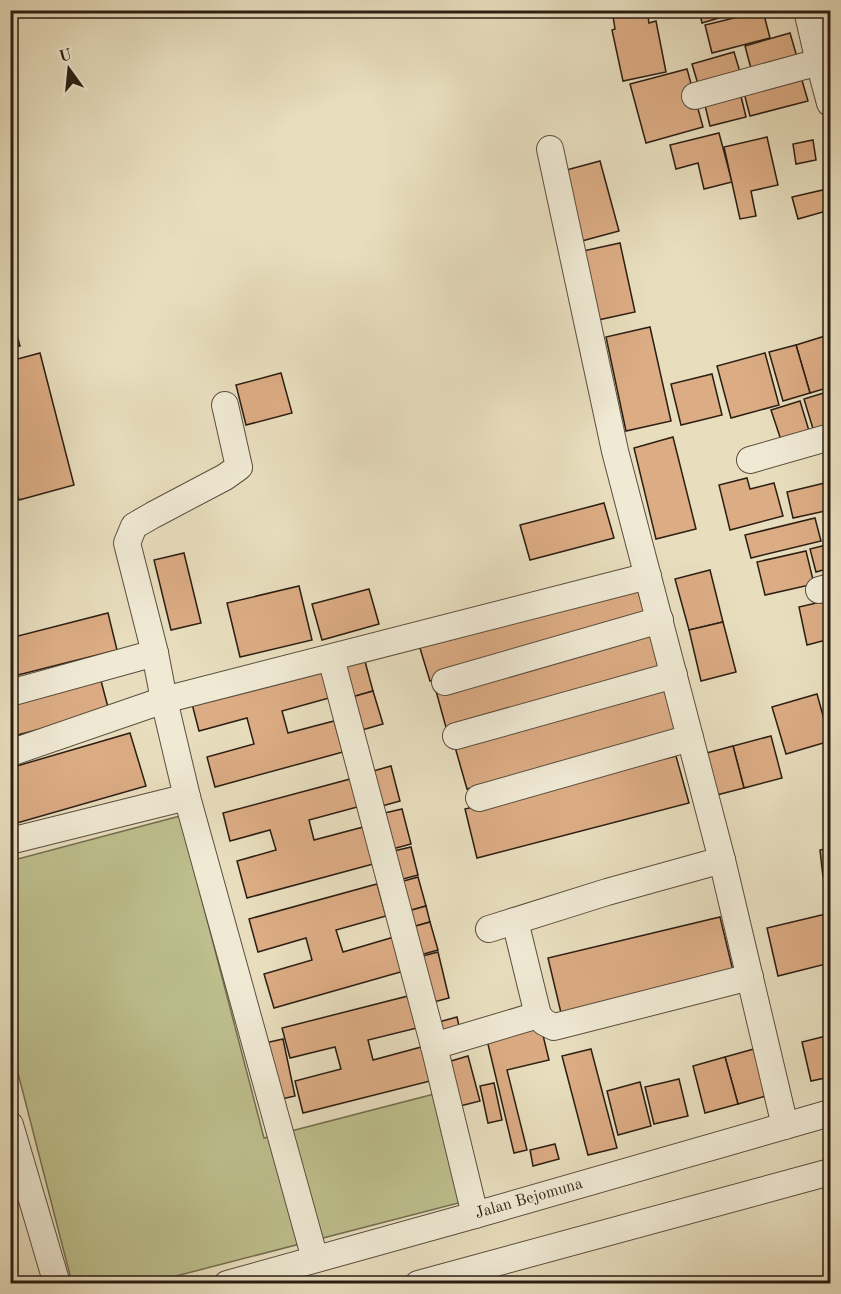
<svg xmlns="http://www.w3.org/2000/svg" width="841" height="1294" viewBox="0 0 841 1294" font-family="'Old Standard TT',serif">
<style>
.green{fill:#bdbf8d;stroke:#746e50;stroke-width:1.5}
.building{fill:#dcac84;stroke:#2c1e13;stroke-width:1.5}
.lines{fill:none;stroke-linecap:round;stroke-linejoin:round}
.minor-casing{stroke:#5b4e3e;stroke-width:28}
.minor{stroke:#f0ead5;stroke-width:26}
.labels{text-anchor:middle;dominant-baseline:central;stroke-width:6;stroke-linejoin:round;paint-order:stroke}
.street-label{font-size:16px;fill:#2c1e13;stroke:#f0ead5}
</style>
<rect width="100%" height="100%" fill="#e8debe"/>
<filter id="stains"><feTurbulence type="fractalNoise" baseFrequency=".00333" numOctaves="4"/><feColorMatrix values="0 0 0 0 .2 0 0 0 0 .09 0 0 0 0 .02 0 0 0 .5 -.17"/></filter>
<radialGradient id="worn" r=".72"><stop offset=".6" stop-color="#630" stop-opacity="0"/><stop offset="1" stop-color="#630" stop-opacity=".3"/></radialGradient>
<polygon class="green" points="180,816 264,1138 442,1092 470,1200 149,1283 72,1283 11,1046 10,861"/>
<g class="building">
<polygon points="612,10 647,10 649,23 656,21 666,72 623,81 612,30 615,29"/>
<polygon points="699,10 746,10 702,23"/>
<polygon points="763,11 770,38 712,53 705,25"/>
<polygon points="830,12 830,26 826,27 822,14"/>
<polygon points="790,33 799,64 753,76 745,46"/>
<polygon points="734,52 742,79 700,91 692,64"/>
<polygon points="687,69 703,127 646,143 630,84"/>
<polygon points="799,70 808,101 750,116 742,85"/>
<polygon points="739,88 746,117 710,126 703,97"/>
<polygon points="719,133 732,182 704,189 698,163 676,169 670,145"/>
<polygon points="767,137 778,185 751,191 756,216 740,219 724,147"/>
<polygon points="813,140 816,160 796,164 793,144"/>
<polygon points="600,161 619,231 578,242 559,172"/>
<polygon points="827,189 830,201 830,210 798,219 792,197"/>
<polygon points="620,243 635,312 598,320 583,251"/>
<polygon points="10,311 20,346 10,348"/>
<polygon points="650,327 671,421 626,431 606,337"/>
<polygon points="825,336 830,355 830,387 810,393 796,345"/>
<polygon points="796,345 810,393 783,401 769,352"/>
<polygon points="40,353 74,485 19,500 10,466 10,361"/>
<polygon points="765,353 779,405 731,418 717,366"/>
<polygon points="281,373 292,413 246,425 236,385"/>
<polygon points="712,374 722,415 681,425 671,384"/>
<polygon points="830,391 830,427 814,432 804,399"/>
<polygon points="800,401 810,434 782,443 771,410"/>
<polygon points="673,437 696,529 656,539 634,448"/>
<polygon points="747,478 750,489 774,483 783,516 730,530 719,485"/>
<polygon points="829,482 830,491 830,510 793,518 787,492"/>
<polygon points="604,503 614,538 530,560 520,525"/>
<polygon points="815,518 821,541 751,558 745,535"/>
<polygon points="830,544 830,568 816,572 810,549"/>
<polygon points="806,551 814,584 765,595 757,562"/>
<polygon points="184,553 201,623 171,630 154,560"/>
<polygon points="710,570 723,622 689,630 675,579"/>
<polygon points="635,581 646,617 430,681 419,645"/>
<polygon points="299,586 312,640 240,657 227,603"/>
<polygon points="369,589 379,624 322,640 312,604"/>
<polygon points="825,601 830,623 830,639 807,645 799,607"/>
<polygon points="108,613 117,650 10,677 10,638"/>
<polygon points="723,622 736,672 701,681 689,630"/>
<polygon points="651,629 662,670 447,731 436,691"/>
<polygon points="363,654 373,691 345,699 335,662"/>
<polygon points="320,665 329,698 282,711 288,733 334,721 343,752 215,787 207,757 254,744 247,718 199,731 191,700"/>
<polygon points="100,677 109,711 10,737 10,700"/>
<polygon points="667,683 681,732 467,789 453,740"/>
<polygon points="373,691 383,724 355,732 345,699"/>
<polygon points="817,694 830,741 786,754 772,707"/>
<polygon points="130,733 146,786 10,825 10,768"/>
<polygon points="771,736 782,778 744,788 733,746"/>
<polygon points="733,746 744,788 709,797 699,755"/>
<polygon points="676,756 689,803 477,858 465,809"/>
<polygon points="391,766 400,801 375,808 366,773"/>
<polygon points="354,778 361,806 309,820 314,840 367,826 377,863 247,898 237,861 276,850 270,830 230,841 223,813"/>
<polygon points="402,809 411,844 385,851 376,815"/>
<polygon points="411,847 418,875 392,882 385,853"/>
<polygon points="830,848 830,876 823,877 820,850"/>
<polygon points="418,877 426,906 401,913 393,884"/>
<polygon points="377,884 386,916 336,930 343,952 394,937 404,971 274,1008 264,974 312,960 306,938 258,952 249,919"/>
<polygon points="426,906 430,922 405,929 401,913"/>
<polygon points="830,913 830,963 778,976 767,928"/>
<polygon points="720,917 734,975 562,1017 548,958"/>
<polygon points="430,922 438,950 413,957 405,929"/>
<polygon points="438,952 449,998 426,1004 415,958"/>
<polygon points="408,996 417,1028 368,1040 373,1060 425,1046 434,1080 303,1113 295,1081 341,1069 335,1047 290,1058 282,1028"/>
<polygon points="457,1017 461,1035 439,1041 435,1023"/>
<polygon points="540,1023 549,1060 507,1070 527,1150 514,1153 486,1036"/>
<polygon points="830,1035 830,1077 811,1081 802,1042"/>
<polygon points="283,1039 295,1096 277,1100 265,1043"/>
<polygon points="761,1047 773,1094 738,1104 725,1057"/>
<polygon points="591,1049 617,1148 588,1155 562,1056"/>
<polygon points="468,1056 480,1101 456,1107 444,1063"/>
<polygon points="725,1057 738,1104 705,1113 693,1066"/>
<polygon points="679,1079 688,1116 654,1124 645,1087"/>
<polygon points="640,1082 651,1126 618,1135 607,1091"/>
<polygon points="494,1083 502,1120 488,1123 480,1086"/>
<polygon points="555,1144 559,1159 533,1166 530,1150"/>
</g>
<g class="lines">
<g class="minor-casing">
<g id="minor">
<polyline points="807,10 819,62 830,103"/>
<polyline points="695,96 819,62"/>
<polyline points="550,149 615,451 722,860 785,1126"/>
<polyline points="225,405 239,467 225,477 153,515 134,526 127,543 155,653 164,700 187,797 315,1259"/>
<polyline points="750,460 830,437"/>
<polyline points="819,590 830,587"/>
<polyline points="331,658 434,1046 475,1215"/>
<polyline points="445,682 660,620"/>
<polyline points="10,693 155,653"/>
<polyline points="456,736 674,675"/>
<polyline points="10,753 164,700 648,576"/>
<polyline points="479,798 690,738"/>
<polyline points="10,841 187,797"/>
<polyline points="515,921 538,1015 544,1022 554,1027 750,977"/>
<polyline points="489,929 607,892 722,860"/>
<polyline points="434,1046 538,1015"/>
<polyline points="10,1125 57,1284"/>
<polyline points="227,1284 475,1215 830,1113"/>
<polyline points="418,1284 830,1172"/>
</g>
</g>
<use href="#minor" class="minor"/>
</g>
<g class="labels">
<g class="street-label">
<text transform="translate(529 1199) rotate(-16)">Jalan Bejomuna</text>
</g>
</g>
<rect width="841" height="1294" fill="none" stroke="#e8debe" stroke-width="36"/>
<rect x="12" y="12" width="817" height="1270" fill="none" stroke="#2c1e13" stroke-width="3"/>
<rect x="18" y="18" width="805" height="1258" fill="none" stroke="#2c1e13" stroke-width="1.5"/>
<g transform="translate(69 69) rotate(345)" stroke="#f0ead5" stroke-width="4.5" paint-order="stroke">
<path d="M0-4.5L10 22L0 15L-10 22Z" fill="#2c1e13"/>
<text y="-9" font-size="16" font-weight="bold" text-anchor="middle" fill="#2c1e13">U</text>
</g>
<rect width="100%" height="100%" filter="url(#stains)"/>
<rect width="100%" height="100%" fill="url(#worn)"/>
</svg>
